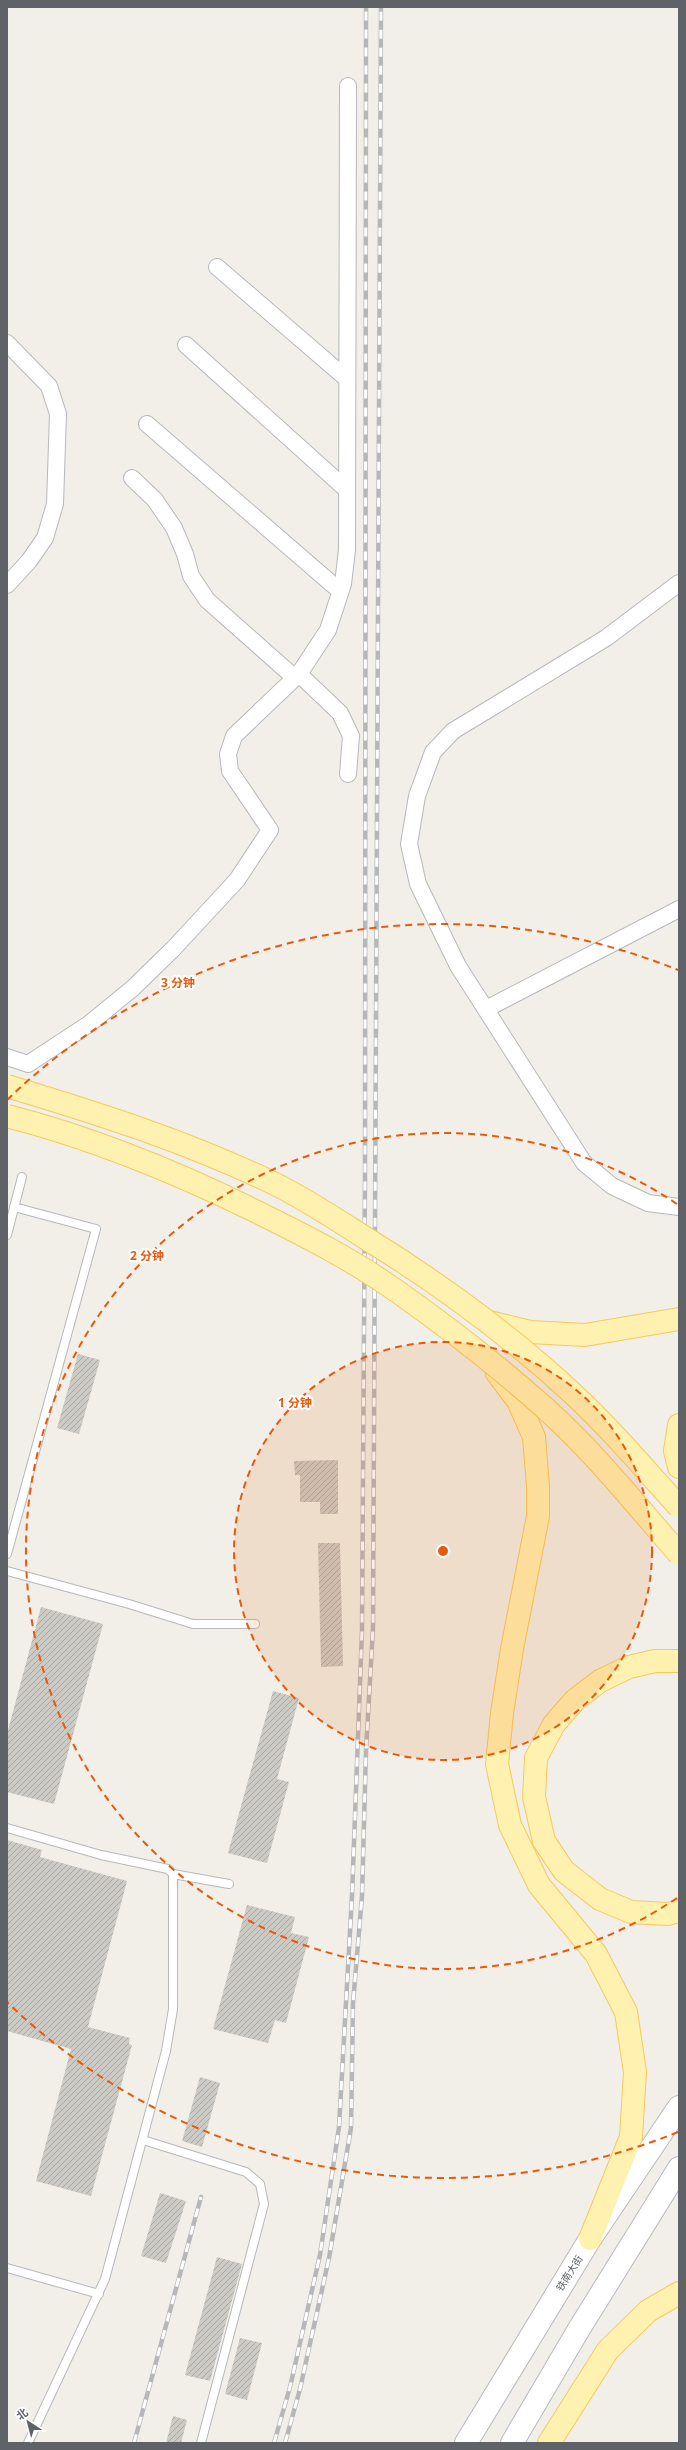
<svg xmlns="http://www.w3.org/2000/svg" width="686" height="2450" viewBox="0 0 686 2450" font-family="'Noto Sans','Noto Sans SC',sans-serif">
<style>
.building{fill:url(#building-hatch)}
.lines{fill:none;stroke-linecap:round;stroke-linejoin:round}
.service-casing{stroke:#b5b8bc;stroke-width:10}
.minor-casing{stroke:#b5b8bc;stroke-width:18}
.secondary-casing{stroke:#b6babf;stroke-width:24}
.primary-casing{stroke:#f6c95b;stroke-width:24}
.service{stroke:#fff;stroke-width:8}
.minor{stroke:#fff;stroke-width:16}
.secondary{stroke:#fff;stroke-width:22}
.primary{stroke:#fff1af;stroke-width:22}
.rail-casing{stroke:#b6b7b8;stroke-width:4.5}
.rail{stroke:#fff;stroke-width:3;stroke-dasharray:9;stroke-linecap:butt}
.primary-bridge-casing{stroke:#f6c95b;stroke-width:24;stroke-linecap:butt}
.primary-bridge{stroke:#fff1af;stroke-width:22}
.ring{fill:none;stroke:#e8590c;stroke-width:2;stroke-dasharray:7 5}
.labels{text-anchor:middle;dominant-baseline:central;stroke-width:4;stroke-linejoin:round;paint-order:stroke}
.street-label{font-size:10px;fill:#5f6368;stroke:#fff}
.centre{fill:#e8590c;stroke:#fff;stroke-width:2}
.ring-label{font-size:12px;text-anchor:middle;font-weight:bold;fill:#e8590c;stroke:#fff;stroke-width:4;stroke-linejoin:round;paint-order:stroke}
</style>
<defs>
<pattern id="building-hatch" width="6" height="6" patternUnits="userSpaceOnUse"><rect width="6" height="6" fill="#cccac4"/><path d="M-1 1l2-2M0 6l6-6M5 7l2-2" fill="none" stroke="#a9a8a3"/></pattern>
</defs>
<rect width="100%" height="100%" fill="#f1efe8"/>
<g class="building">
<polygon points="78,1354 100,1360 79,1434 57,1428"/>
<polygon points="338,1460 338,1514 320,1514 320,1502 300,1502 300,1475 295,1475 294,1461"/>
<polygon points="318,1543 340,1543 343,1666 321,1667"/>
<polygon points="41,1607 103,1624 54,1804 7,1792 7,1734"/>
<polygon points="273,1691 299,1698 277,1779 289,1782 267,1863 228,1853"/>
<polygon points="7,1840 42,1850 40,1857 127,1881 88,2027 130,2038 129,2044 132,2045 91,2196 36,2181 71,2049 7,2031"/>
<polygon points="247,1905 295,1917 291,1933 309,1937 286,2023 275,2020 268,2043 213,2029"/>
<polygon points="200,2077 220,2083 202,2147 182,2141"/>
<polygon points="160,2193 186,2201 166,2263 141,2256"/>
<polygon points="217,2257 242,2264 210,2381 185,2375"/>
<polygon points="240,2338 262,2343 247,2400 225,2394"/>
<polygon points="173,2416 187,2420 181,2443 166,2443"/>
</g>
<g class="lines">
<g class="service-casing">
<g id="service">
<polyline points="7,1235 22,1177"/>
<polyline points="7,1554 96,1229 14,1207"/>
<polyline points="7,1571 129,1604 193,1624 255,1624"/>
<polyline points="7,1828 101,1855 168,1869 173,1874 229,1884"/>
<polyline points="143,2140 246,2172 260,2184 264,2204 201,2443"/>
<polyline points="7,2268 99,2294"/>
<polyline points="28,2443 105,2279 166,2051 173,2009 173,1874"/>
</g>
</g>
<g class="minor-casing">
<g id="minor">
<polyline points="217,267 347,379"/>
<polyline points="7,343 49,386 58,414 55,504 45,538 29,561 7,585"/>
<polyline points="186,345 347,490"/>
<polyline points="147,424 340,591"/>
<polyline points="132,478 155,500 174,528 185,554 191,576 207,600 295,678"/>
<polyline points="679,583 606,638 453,731 433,752 417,796 409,844 418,884 458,966 584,1163 612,1186 648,1203 679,1207"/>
<polyline points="299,674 340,713 351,736 348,774"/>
<polyline points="486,1009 679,909"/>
<polyline points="7,1057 28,1064 89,1024 133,988 173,949 237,880 270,830 230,771 228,754 234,736 299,674 328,630 343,584 347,550 348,86"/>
</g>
</g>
<g class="secondary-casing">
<g id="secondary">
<polyline points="466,2443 590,2239 679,2107"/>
<polyline points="512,2443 579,2329 679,2168"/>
</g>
</g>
<g class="primary-casing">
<g id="primary">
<polyline points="489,1322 530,1332 585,1335 679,1319"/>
<polyline points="497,1373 518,1401 534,1437 538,1486 538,1516 512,1649 502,1713 497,1764 510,1825 539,1885 596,1954 626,2012 635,2072 631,2137 590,2239"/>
<polyline points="679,1425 675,1451 679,1467"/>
<polyline points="679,1661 655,1661 629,1667 600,1681 575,1700 554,1724 536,1758 534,1797 544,1841 564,1871 600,1899 631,1912 668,1914 679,1911"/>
<polyline points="549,2443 608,2350 648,2311 679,2293"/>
</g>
</g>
<use href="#service" class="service"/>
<use href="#minor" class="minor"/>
<use href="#secondary" class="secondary"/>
<use href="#primary" class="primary"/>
<g class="rail-casing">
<g id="rail">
<polyline points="134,2443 201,2197"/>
<polyline points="274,2443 290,2387 320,2255 339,2127 352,1896 362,1630 365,1177 366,7"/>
<polyline points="285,2443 300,2389 329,2258 351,2128 353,2003 362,1896 366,1750 373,1628 381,7"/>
</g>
</g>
<use href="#rail" class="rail"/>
<g class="primary-bridge-casing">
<g id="primary-bridge">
<path d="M7,1086C100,1114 185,1141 273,1183C306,1199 337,1220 367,1239C440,1284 508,1334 571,1392C610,1428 644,1468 679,1507"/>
<path d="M7,1116C93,1138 176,1172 255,1211C304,1235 353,1260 398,1292C449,1328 499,1367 546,1409C595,1453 636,1505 679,1554"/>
</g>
</g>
<use href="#primary-bridge" class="primary-bridge"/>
</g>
<circle cx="443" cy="1551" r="209" fill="#e8590c" fill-opacity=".12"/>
<g class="ring">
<circle cx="443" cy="1551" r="209"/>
<path d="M677 1898A418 418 0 1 1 677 1204"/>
<path d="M678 2132A627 627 0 0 1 7 2002M7 1100A627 627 0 0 1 678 970"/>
</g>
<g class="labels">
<g class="street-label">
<text transform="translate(569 2273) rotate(-58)">铁南大街</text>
</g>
</g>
<circle cx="443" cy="1551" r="6" class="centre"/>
<g class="ring-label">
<text x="178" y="987">3 分钟</text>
<text x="147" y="1260">2 分钟</text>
<text x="295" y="1407">1 分钟</text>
</g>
<rect width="686" height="2450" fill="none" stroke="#5f6368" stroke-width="16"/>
<g transform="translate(28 2422) rotate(324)" stroke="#ffffff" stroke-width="3" paint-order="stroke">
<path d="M0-3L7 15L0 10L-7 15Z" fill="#5f6368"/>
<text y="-6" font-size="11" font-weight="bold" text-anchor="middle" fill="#5f6368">北</text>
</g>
</svg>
